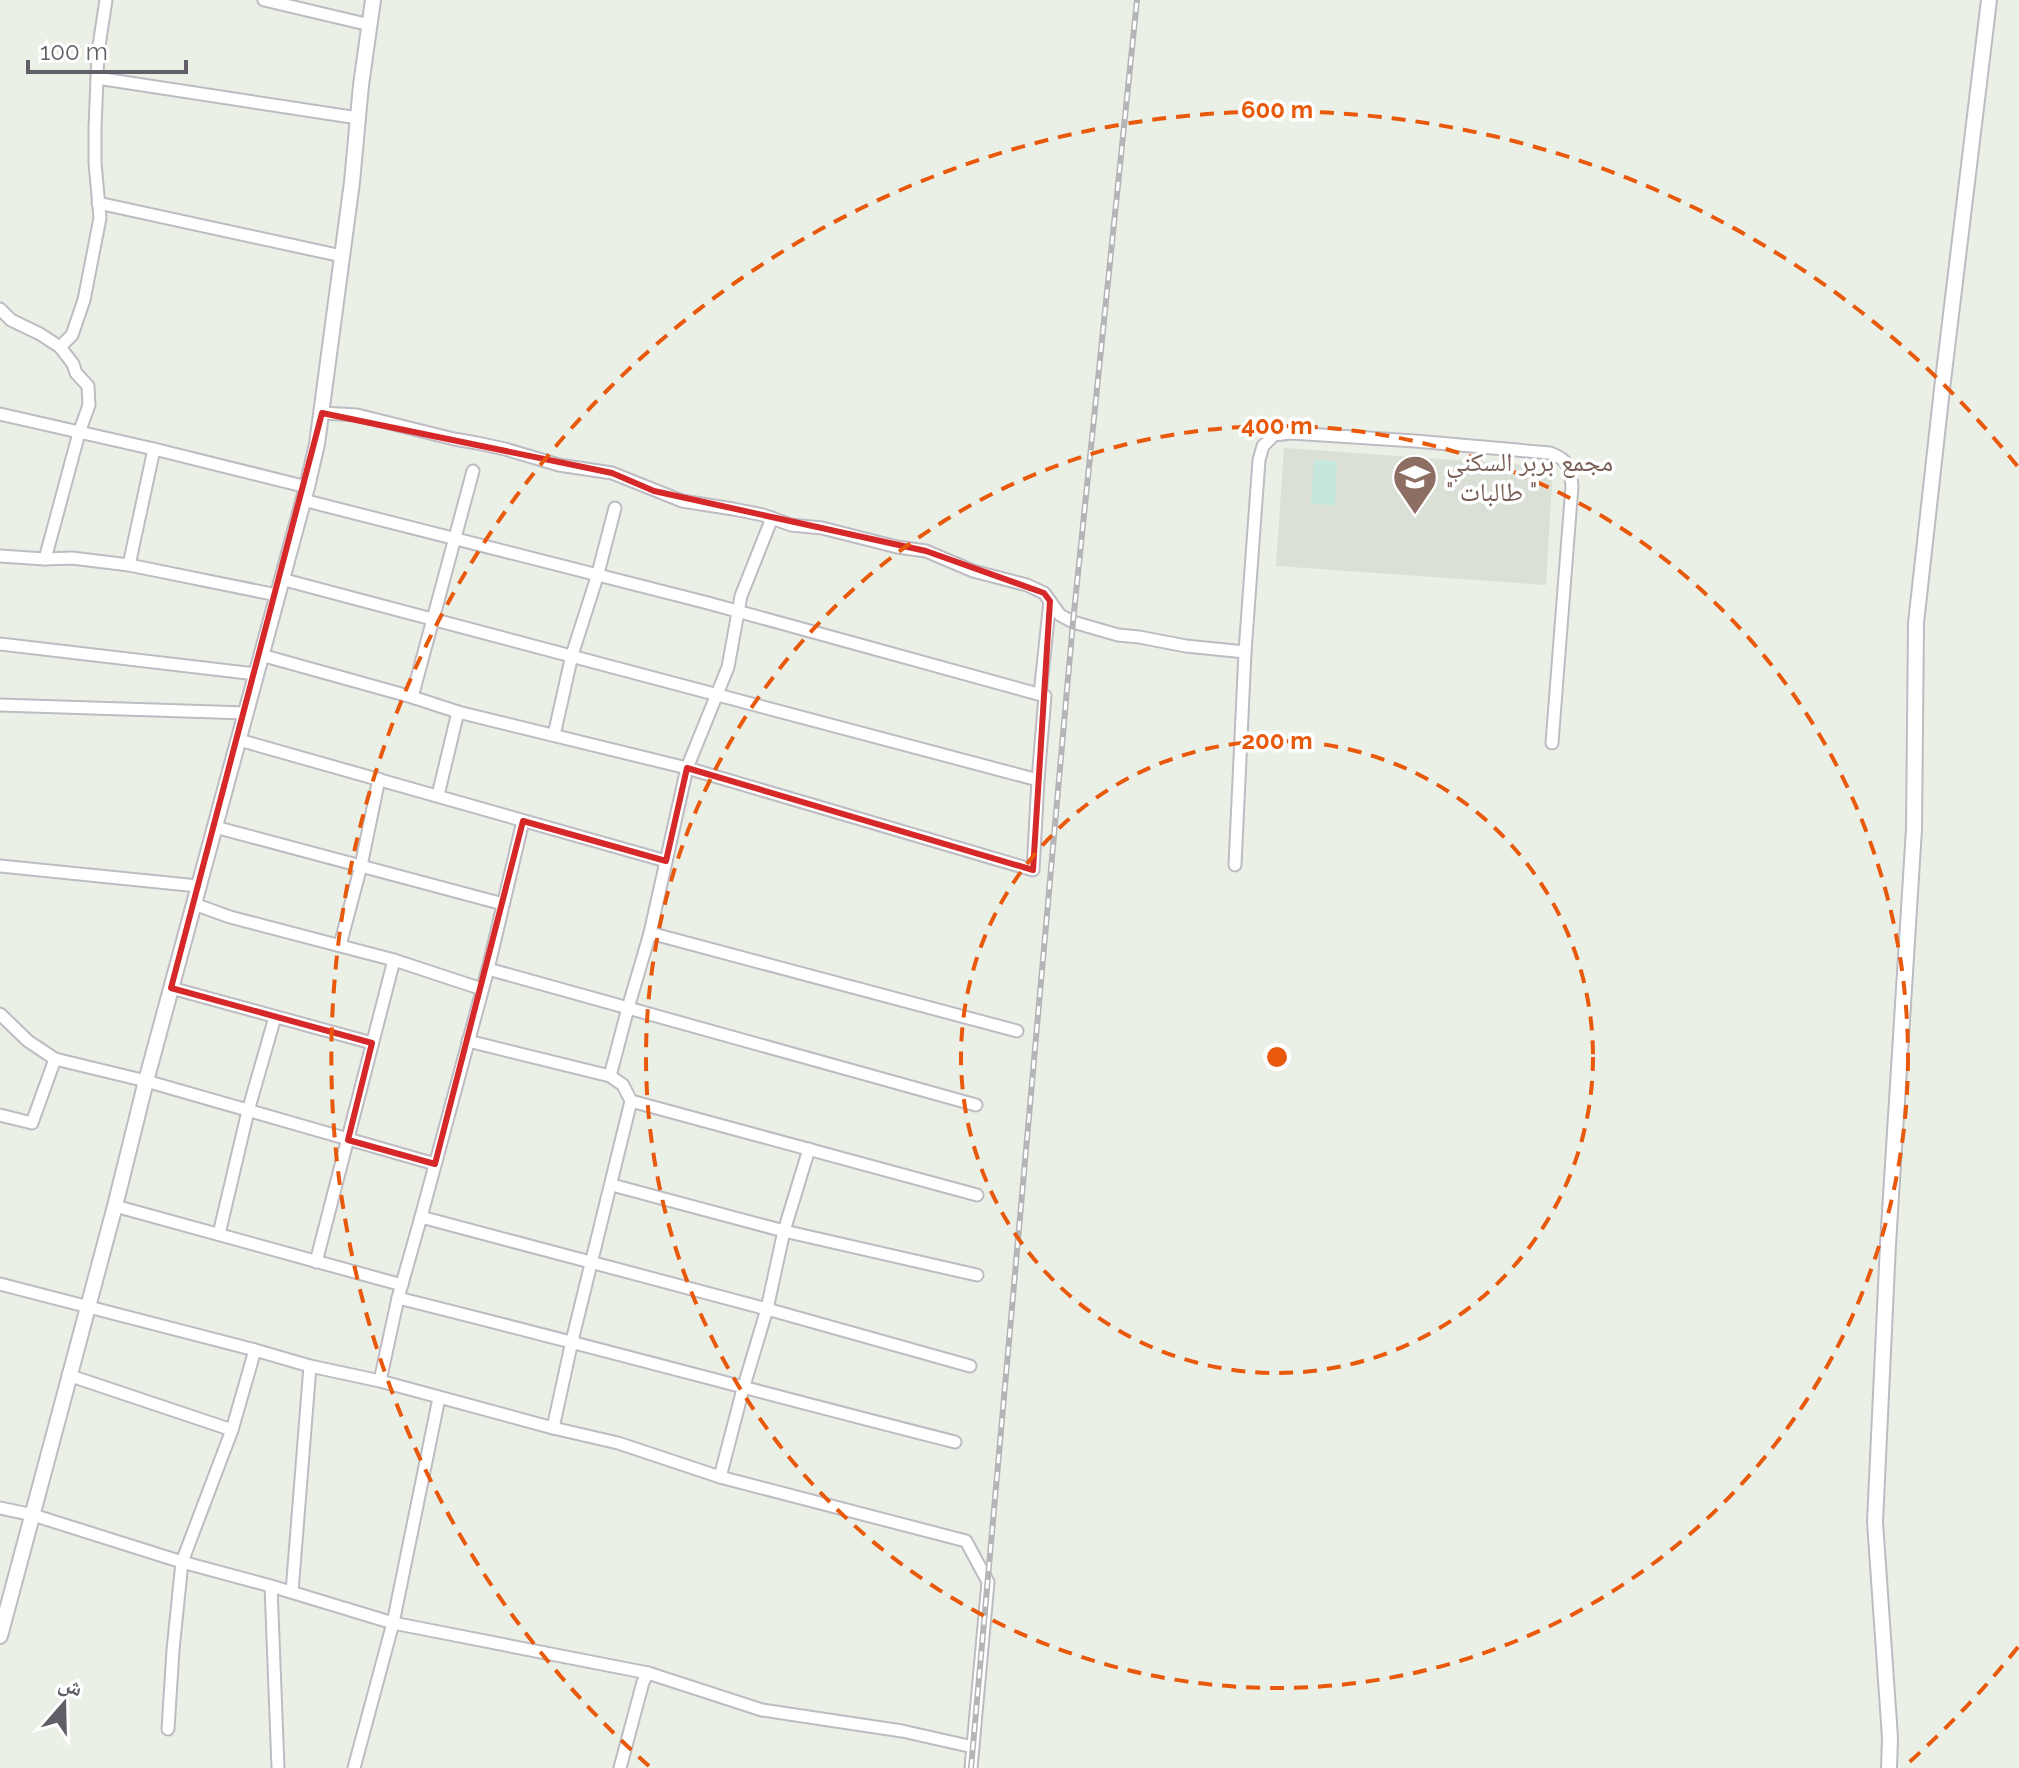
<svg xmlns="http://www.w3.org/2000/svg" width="2019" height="1768" viewBox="0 0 2019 1768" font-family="Raleway,'Noto Naskh Arabic',sans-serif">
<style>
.education{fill:#dae0d5}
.green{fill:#c5e7dd}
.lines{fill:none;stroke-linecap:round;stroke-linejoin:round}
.minor-casing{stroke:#bebbc2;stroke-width:15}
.tertiary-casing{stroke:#bebbc2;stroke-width:18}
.minor{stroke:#fff;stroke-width:11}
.tertiary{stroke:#fff;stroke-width:14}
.rail-casing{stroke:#b5b5b7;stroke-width:6}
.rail{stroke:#fff;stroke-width:3;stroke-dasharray:9;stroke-linecap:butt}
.marked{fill:none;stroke:#d62828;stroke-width:6;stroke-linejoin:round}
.ring{fill:none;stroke:#e8590c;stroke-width:4;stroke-dasharray:14 10}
.labels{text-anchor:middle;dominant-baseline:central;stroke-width:7;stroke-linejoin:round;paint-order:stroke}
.education-label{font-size:26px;fill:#785e54;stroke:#fff;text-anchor:start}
.centre{fill:#e8590c;stroke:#fff;stroke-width:4}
.ring-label{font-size:24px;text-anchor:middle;font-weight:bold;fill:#e8590c;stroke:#fff;stroke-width:7;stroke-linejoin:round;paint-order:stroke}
</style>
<rect width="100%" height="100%" fill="#ebf0e7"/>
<polygon class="education" points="1284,448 1553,467 1546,585 1276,566"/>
<polygon class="green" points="1314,460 1337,461 1335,505 1311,504"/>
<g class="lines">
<g class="minor-casing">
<g id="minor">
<polyline points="264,0 370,25"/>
<polyline points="97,78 358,118"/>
<polyline points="98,203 342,256"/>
<polyline points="0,309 11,320 40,334 60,347 73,364 76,373 88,386 89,405 79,433 45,559"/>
<polyline points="60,347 72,335 84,300 100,218 95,163 95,129 98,52 106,0"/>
<polyline points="322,413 357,415 454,439 477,443 505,449 559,465 612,473 682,501 733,509 763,515 791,525 822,528 897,547 926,551 973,571 1027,585 1044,593 1060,615 1073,622 1118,635 1139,637 1186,646 1245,652"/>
<polyline points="0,414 154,449 307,487"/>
<polyline points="0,556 45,559 72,558 129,565 277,595"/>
<polyline points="129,565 154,449"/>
<polyline points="281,579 1038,780"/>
<polyline points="0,644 256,674"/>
<polyline points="261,655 412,697 458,712 687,768 1033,870 1038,780 1045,696 708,603 303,500"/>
<polyline points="1040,694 1050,601"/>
<polyline points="412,697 473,471"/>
<polyline points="0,705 246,713"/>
<polyline points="554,735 572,655 597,577 615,508"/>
<polyline points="239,740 666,861"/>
<polyline points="438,795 458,712"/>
<polyline points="215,827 503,904"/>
<path d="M1235,865L1245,652L1259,460L1263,446L1274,435L1291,433L1415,441L1550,453C1569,460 1570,467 1572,486L1552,743"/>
<polyline points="0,866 198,886"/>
<polyline points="194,904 230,917 394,960 482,989"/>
<polyline points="650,933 1017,1031"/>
<polyline points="340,945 361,866 379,779"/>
<polyline points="488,969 976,1105"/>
<polyline points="171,988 372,1043"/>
<polyline points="0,1014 28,1041 55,1059 146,1081 435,1164"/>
<polyline points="468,1041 610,1076 623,1085 631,1101 572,1341 553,1428"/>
<polyline points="610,1076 628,1008 650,933 687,768 728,667 741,596 772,518"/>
<polyline points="631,1101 977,1195"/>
<polyline points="0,1115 32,1123 55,1059"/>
<polyline points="612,1185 784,1231 977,1275"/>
<polyline points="115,1206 402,1285"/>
<polyline points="421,1217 767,1309 970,1366"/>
<polyline points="219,1234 248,1111 275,1017"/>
<polyline points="316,1262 394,960"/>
<polyline points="0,1284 255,1350 310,1366 380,1381 553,1428 618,1443 720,1477 966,1541 988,1582 971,1768"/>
<path d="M398,1298C584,1344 769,1395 955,1442"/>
<polyline points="68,1375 232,1430"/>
<polyline points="380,1381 398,1298 421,1217 488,969 523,821"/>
<polyline points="720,1477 743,1389 767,1309 784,1231 809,1149"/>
<polyline points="0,1508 33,1515 182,1562 271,1586 393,1623 648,1673 643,1682 620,1768"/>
<polyline points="271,1586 278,1768"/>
<polyline points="292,1592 310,1366"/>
<polyline points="648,1673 762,1710 902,1731 973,1747"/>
<polyline points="168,1729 173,1650 182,1562 232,1430 255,1350"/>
<polyline points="354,1768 393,1623 439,1398"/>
</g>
</g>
<g class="tertiary-casing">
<g id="tertiary">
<polyline points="0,1636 115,1206 146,1081 307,487 317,444 352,182 361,85 373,0"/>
<polyline points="1889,1768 1890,1738 1875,1522 1888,1244 1914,829 1916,623 1942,389 1989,0"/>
</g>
</g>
<use href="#minor" class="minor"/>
<use href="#tertiary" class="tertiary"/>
<g class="rail-casing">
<polyline id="rail" points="971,1768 1073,622 1137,0"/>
</g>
<use href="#rail" class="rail"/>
</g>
<path class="marked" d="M322,413L612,473L654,491L926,551L1044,593L1050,601L1033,870L687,768L666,861L523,821L435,1164L348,1140L372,1043L171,988Z"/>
<g class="ring">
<circle cx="1277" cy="1057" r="316"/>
<circle cx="1277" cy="1057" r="631"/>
<path d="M2018 1647A947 947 0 0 1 1905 1766M649 1766A947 947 0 1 1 2018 467"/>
</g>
<defs>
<g id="university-pin" transform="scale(2.3)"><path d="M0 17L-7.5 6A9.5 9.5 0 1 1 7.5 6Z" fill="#8d6e63" stroke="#fff"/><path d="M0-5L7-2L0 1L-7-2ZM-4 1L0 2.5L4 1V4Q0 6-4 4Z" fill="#fff"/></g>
</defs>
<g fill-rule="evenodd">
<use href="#university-pin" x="1415" y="477"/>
</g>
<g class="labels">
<g class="education-label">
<text x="1446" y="462">مجمع بربر السكني<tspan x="1446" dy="30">" طالبات "</tspan></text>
</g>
</g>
<circle cx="1277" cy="1057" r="12" class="centre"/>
<g class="ring-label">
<text x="1277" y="118">600 m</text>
<text x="1277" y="434">400 m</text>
<text x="1277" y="749">200 m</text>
</g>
<g transform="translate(64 1704) rotate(20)" stroke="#ffffff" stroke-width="6" paint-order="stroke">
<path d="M0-6L14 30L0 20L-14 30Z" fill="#615e67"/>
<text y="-12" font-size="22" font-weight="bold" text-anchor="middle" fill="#615e67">ش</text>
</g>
<path d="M28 60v12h158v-12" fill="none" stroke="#615e67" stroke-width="4"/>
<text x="40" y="60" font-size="24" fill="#615e67" stroke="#ffffff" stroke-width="6" paint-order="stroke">100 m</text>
</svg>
